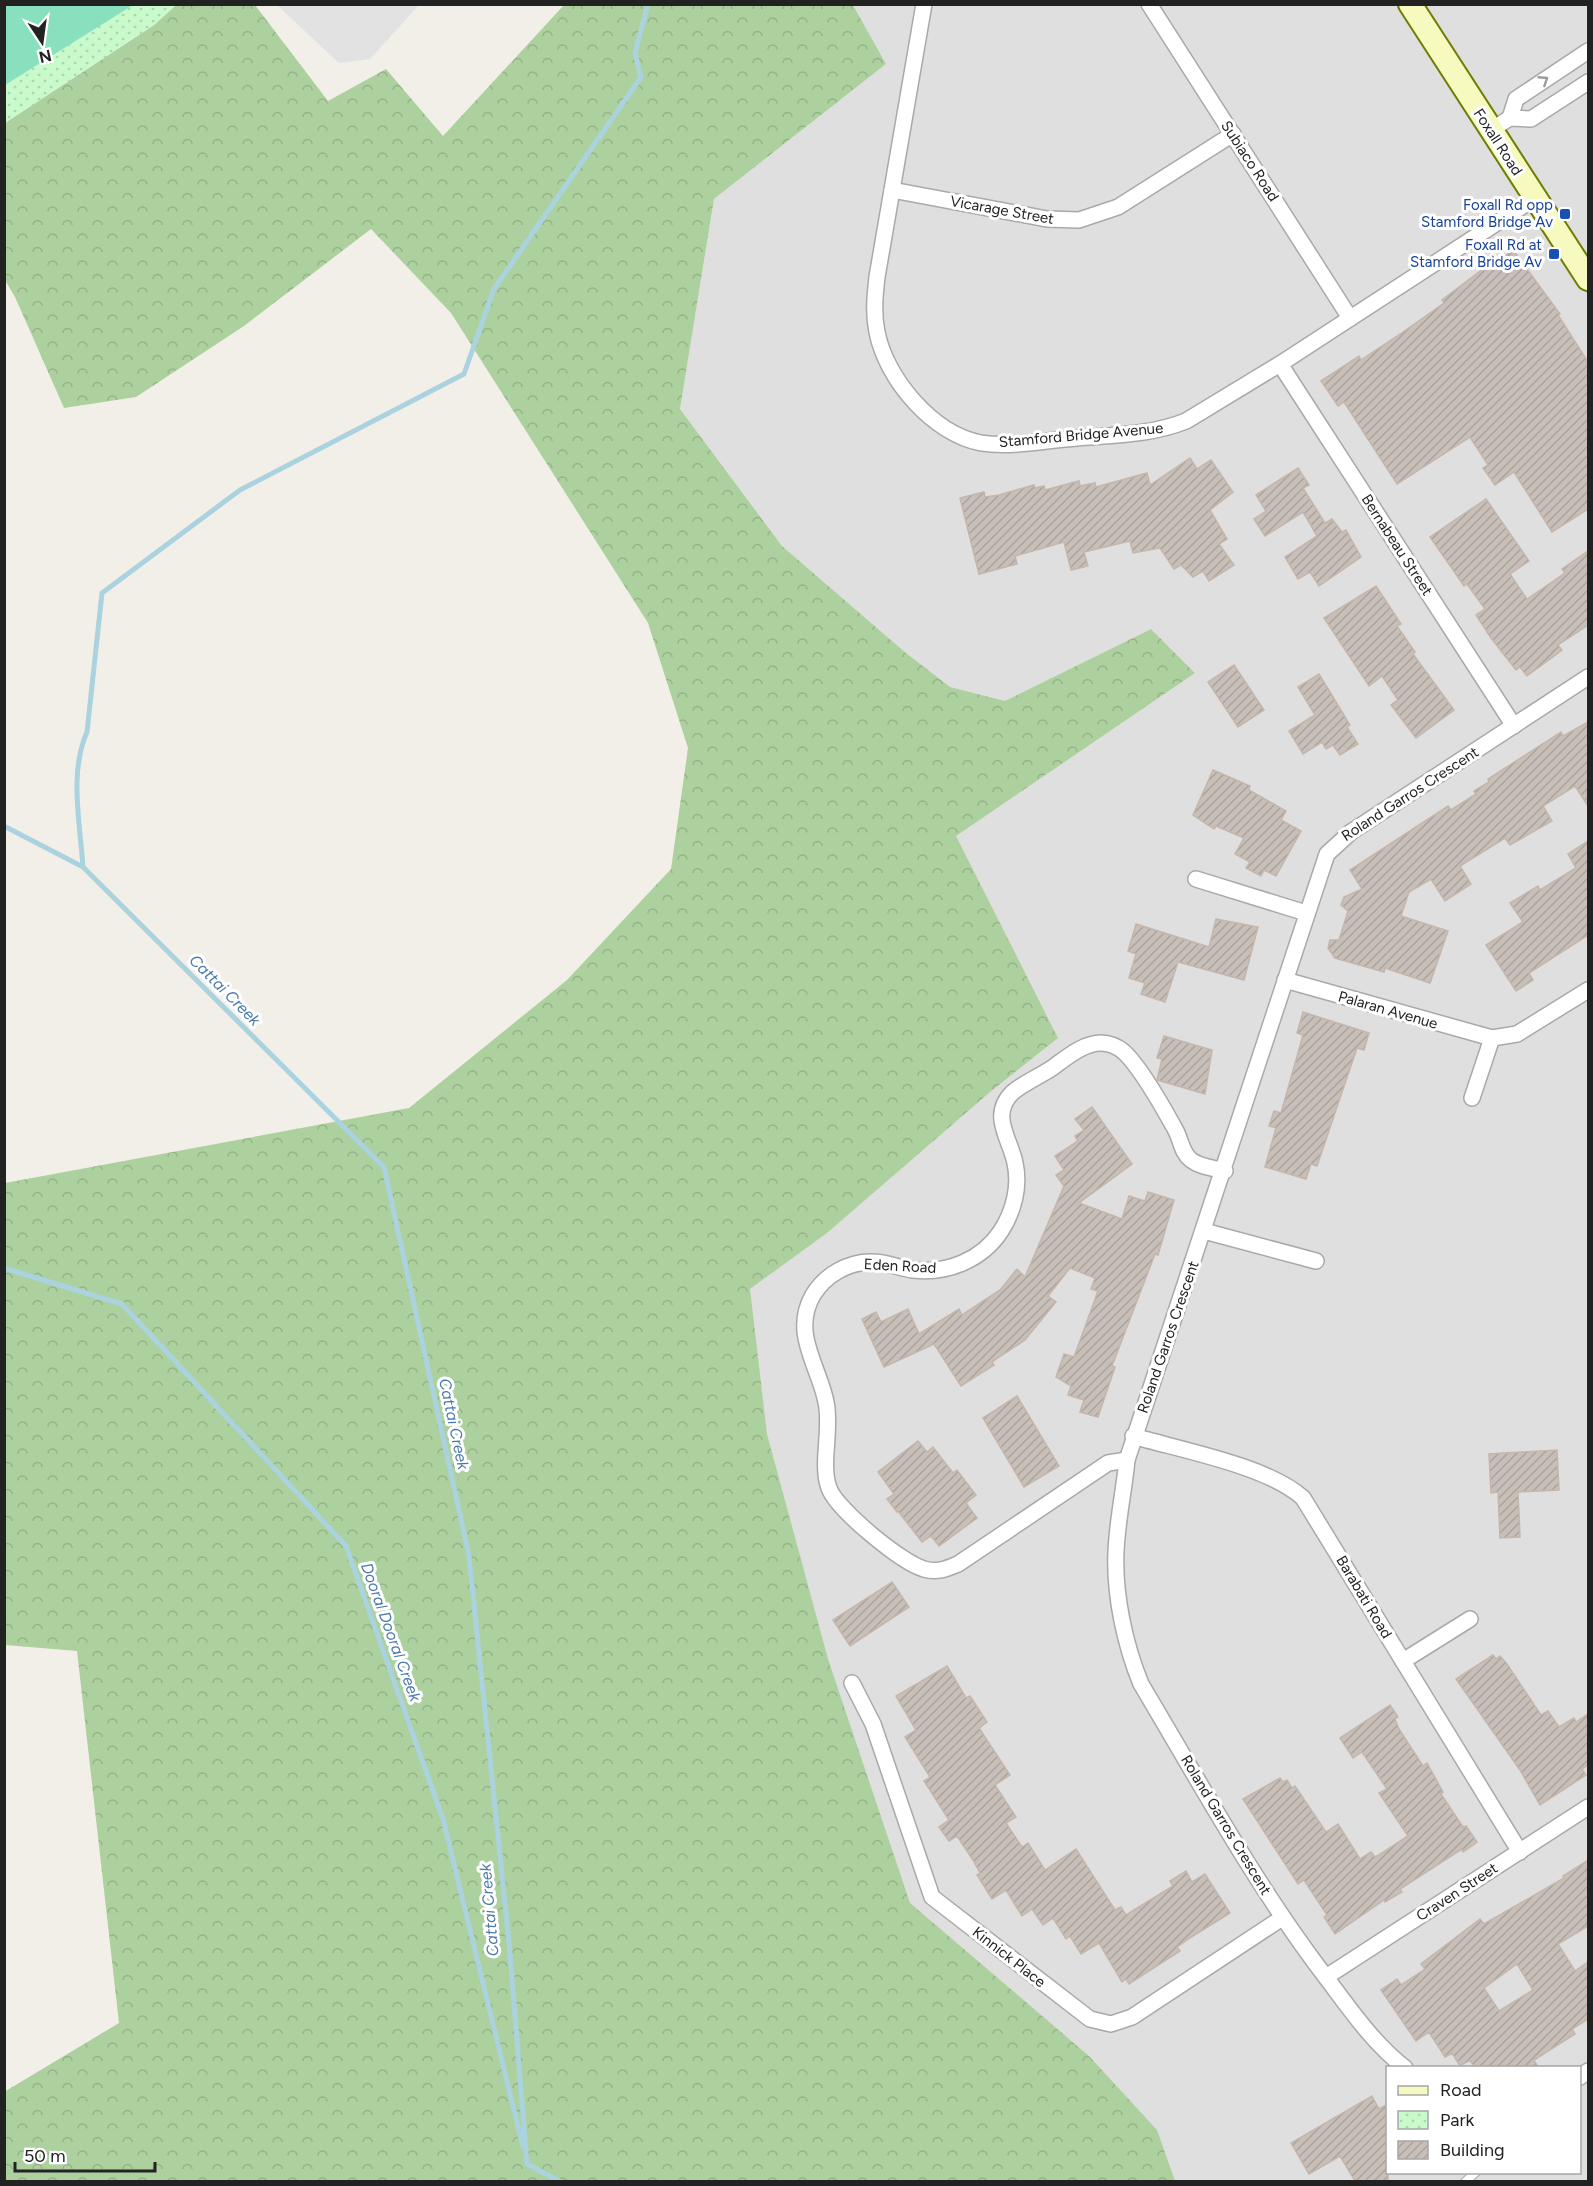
<svg xmlns="http://www.w3.org/2000/svg" width="1593" height="2186" viewBox="0 0 1593 2186" font-family="Figtree,sans-serif">
<style>
.residential{fill:#e0dfdf;fill-rule:evenodd}
.forest{fill:url(#forest-crowns)}
.park{fill:url(#park-dots)}
.pitch{fill:#88e0be}
.parking{fill:#e2e2e2}
.lines{fill:none;stroke-linecap:round;stroke-linejoin:round}
.stream{stroke:#aad3df;stroke-width:5}
.building{fill:url(#building-hatch);stroke:#c4b6ab;stroke-width:1.5;fill-rule:evenodd}
.lane-casing{stroke:#a9a9a9;stroke-width:10}
.street-casing{stroke:#a9a9a9;stroke-width:18}
.secondary-casing{stroke:#707d05;stroke-width:26}
.lane{stroke:#fff;stroke-width:8}
.street{stroke:#fff;stroke-width:15}
.secondary{stroke:#f7fabf;stroke-width:22}
.oneway{stroke:#9c9c9c}
.transit-dot{fill:#1a4fb4;stroke:#fff;stroke-width:2}
.labels{text-anchor:middle;dominant-baseline:central;stroke-width:6;stroke-linejoin:round;paint-order:stroke}
.street-label{font-size:15px;fill:#222;stroke:#fff}
.transit-label{font-size:15px;fill:#164399;stroke:#fff;text-anchor:end}
.water-label{font-size:16px;font-style:italic;fill:#4a7aab;stroke:#fff}
</style>
<defs>
<pattern id="forest-crowns" width="20" height="18" patternUnits="userSpaceOnUse" patternTransform="scale(1.5)"><rect width="20" height="18" fill="#add19e"/><path d="M2 6a3 3 0 1 1 6 0M12 15a3 3 0 1 1 6 0" fill="none" stroke="#95b388"/></pattern>
<pattern id="park-dots" width="8" height="8" patternUnits="userSpaceOnUse" patternTransform="scale(1.5)"><rect width="8" height="8" fill="#c8facc"/><path d="M2 2h.1M6 6h.1" fill="none" stroke="#acd6af" stroke-width="1.8" stroke-linecap="round"/></pattern>
<pattern id="building-hatch" width="6" height="6" patternUnits="userSpaceOnUse" patternTransform="scale(1.5)"><rect width="6" height="6" fill="#c7bfb8"/><path d="M-1 1l2-2M0 6l6-6M5 7l2-2" fill="none" stroke="#aba49e"/></pattern>
</defs>
<rect width="100%" height="100%" fill="#f2efe9"/>
<path class="residential" d="M853,5H1588V2181H1141L886,1986L789,1616L749,1289L827,1233L1054,1030L955,836L1194,672L1151,629L1005,701L950,688L906,653L782,546L680,409L714,199L886,64ZM1388,2068H1580V2172H1388Z"/>
<polygon class="forest" points="176,5 255,5 328,101 386,69 443,136 564,5 853,5 886,64 714,199 680,409 782,546 906,653 950,687 1005,701 1151,629 1195,673 956,836 1058,1038 990,1092 827,1233 750,1289 767,1434 828,1659 910,1903 1089,2056 1157,2130 1175,2181 5,2181 4,2092 119,2023 77,1651 5,1645 5,1183 409,1108 567,980 671,869 688,748 648,623 451,313 371,229 244,326 136,397 64,408 15,297 5,280 5,123 154,25"/>
<polygon class="park" points="5,5 176,5 154,25 5,123"/>
<polygon class="pitch" points="5,4 133,4 133,5 5,85"/>
<polygon class="parking" points="277,5 419,5 370,59 339,63"/>
<g class="lines">
<g class="stream">
<polyline points="4,826 83,867 384,1167 469,1556 509,1942 527,2164"/>
<path d="M83,867C80,823 69,772 87,732L102,593L240,490L464,374L494,289L641,77L635,53L648,4"/>
<polyline points="4,1268 122,1304 346,1546 443,1819 523,2147"/>
<polyline points="527,2164 561,2182"/>
</g>
</g>
<g class="building">
<polygon points="1513,250 1560,314 1558,315 1588,362 1588,509 1552,532 1514,472 1495,485 1483,468 1488,465 1470,437 1397,484 1344,402 1338,406 1321,381 1359,356 1361,360 1403,332 1444,303 1442,300 1483,269 1485,271"/>
<polygon points="1190,458 1197,469 1211,460 1233,492 1210,510 1227,539 1219,544 1234,565 1209,581 1203,571 1193,577 1181,565 1174,569 1160,548 1133,553 1130,541 1084,552 1088,566 1071,570 1064,542 1015,556 1017,564 979,574 960,498 984,492 985,497 999,495 1034,485 1035,488 1044,486 1045,490 1079,481 1080,486 1095,483 1096,487 1147,473 1150,485"/>
<polygon points="1298,468 1309,485 1303,488 1325,523 1332,519 1342,532 1346,530 1361,557 1319,586 1310,572 1298,579 1285,557 1317,536 1303,512 1265,536 1254,519 1266,511 1256,495"/>
<polygon points="1486,499 1529,561 1510,574 1527,599 1565,573 1562,569 1588,551 1588,625 1558,645 1562,650 1527,676 1520,667 1516,670 1491,638 1476,615 1485,609 1467,584 1464,586 1430,537"/>
<polygon points="1376,586 1401,624 1397,626 1415,652 1413,654 1454,710 1416,738 1391,705 1398,700 1382,676 1369,686 1324,618"/>
<polygon points="1234,665 1264,710 1238,727 1208,682"/>
<polygon points="1319,674 1350,725 1347,727 1358,744 1340,755 1333,745 1326,749 1322,742 1303,754 1289,731 1315,715 1298,687"/>
<polygon points="1588,722 1588,806 1575,786 1543,806 1552,821 1510,845 1505,838 1460,866 1471,884 1445,901 1431,879 1409,892 1401,916 1448,931 1430,983 1385,968 1384,972 1335,958 1328,948 1330,940 1339,940 1348,911 1341,905 1344,897 1362,889 1350,870 1448,806 1451,810 1476,794 1474,791 1489,782 1488,779 1561,732 1563,736"/>
<polygon points="1213,770 1250,786 1249,790 1286,811 1281,820 1301,831 1276,876 1264,870 1261,876 1246,868 1250,862 1235,854 1244,838 1216,826 1214,829 1193,815"/>
<polygon points="1588,841 1588,935 1529,973 1533,980 1516,991 1486,945 1523,922 1510,903 1538,886 1540,890 1576,868 1568,854"/>
<polygon points="1216,919 1258,927 1244,980 1178,962 1165,1002 1141,994 1145,983 1129,978 1136,954 1128,951 1136,924 1209,947"/>
<polygon points="1303,1012 1369,1033 1364,1050 1357,1048 1317,1166 1311,1164 1306,1179 1265,1167 1276,1128 1269,1126 1274,1111 1281,1113 1303,1035 1297,1033"/>
<polygon points="1164,1036 1212,1050 1205,1094 1157,1080 1162,1059 1157,1058"/>
<polygon points="1092,1107 1132,1164 1079,1203 1122,1219 1129,1196 1145,1201 1148,1192 1174,1200 1158,1255 1155,1254 1112,1366 1115,1367 1098,1417 1080,1412 1084,1400 1068,1395 1071,1386 1056,1377 1064,1354 1074,1357 1098,1291 1091,1289 1095,1278 1070,1268 1048,1296 1056,1302 1025,1340 992,1362 994,1365 961,1386 934,1344 884,1367 862,1319 876,1312 881,1322 908,1309 919,1334 959,1309 962,1315 1000,1290 1017,1269 1025,1277 1064,1186 1056,1175 1064,1170 1055,1156 1078,1141 1075,1136 1084,1130 1075,1119"/>
<polygon points="1017,1396 1059,1466 1024,1487 983,1418"/>
<polygon points="918,1441 927,1452 933,1447 953,1473 957,1470 976,1495 966,1503 977,1518 939,1546 931,1536 922,1542 898,1511 897,1512 887,1499 894,1494 878,1472"/>
<polygon points="1557,1450 1559,1490 1518,1492 1520,1537 1500,1538 1498,1492 1491,1493 1489,1454"/>
<polygon points="892,1582 909,1607 850,1646 833,1620"/>
<polygon points="1493,1655 1496,1659 1500,1656 1507,1664 1541,1715 1548,1711 1559,1727 1574,1718 1576,1722 1588,1714 1588,1765 1582,1769 1586,1775 1540,1805 1520,1770 1456,1679"/>
<polygon points="947,1666 966,1698 970,1696 987,1722 979,1728 1010,1775 995,1785 1016,1817 1006,1823 1022,1847 1028,1843 1045,1870 1076,1849 1115,1910 1121,1907 1126,1915 1173,1886 1170,1881 1186,1871 1192,1882 1205,1874 1230,1913 1193,1936 1177,1947 1180,1951 1129,1984 1126,1979 1122,1982 1099,1943 1081,1954 1070,1936 1066,1939 1053,1918 1043,1925 1032,1909 1022,1916 1006,1890 992,1899 977,1875 980,1873 973,1860 957,1836 949,1841 939,1827 949,1820 924,1781 930,1777 905,1737 916,1730 896,1696"/>
<polygon points="1390,1705 1398,1717 1395,1719 1399,1729 1423,1766 1427,1763 1443,1792 1441,1794 1463,1827 1466,1826 1477,1842 1463,1852 1462,1849 1400,1889 1402,1892 1385,1902 1384,1900 1335,1934 1324,1917 1327,1915 1304,1880 1298,1884 1243,1799 1280,1778 1283,1782 1287,1780 1292,1788 1295,1786 1326,1832 1338,1824 1360,1859 1371,1852 1375,1857 1379,1855 1408,1836 1379,1793 1387,1789 1362,1752 1353,1758 1340,1738"/>
<path d="M1588,1860V1926L1558,1944L1575,1971L1588,1962V2019L1572,2029L1575,2034L1534,2060L1538,2067H1474L1470,2060L1460,2066L1452,2053L1445,2057L1429,2032L1416,2041L1381,1990L1397,1979L1401,1985L1425,1969L1421,1964L1480,1919L1484,1924L1564,1878L1563,1876ZM1517,1964L1533,1990L1499,2011L1484,1988Z"/>
<polygon points="1372,2096 1379,2109 1388,2104 1388,2181 1355,2181 1340,2156 1309,2174 1291,2143"/>
</g>
<g class="lines">
<g class="lane-casing">
<polyline id="lane" points="1465,2182 1476,2172"/>
</g>
<g class="street-casing">
<g id="street">
<path d="M924,4L877,277C875,295 873,313 877,332C886,379 933,434 981,443C1011,448 1047,440 1077,438C1114,435 1151,435 1186,421L1280,364L1535,198"/>
<polyline points="1149,4 1350,318"/>
<polyline points="1510,118 1516,99 1588,51"/>
<polyline points="1491,130 1510,118 1531,119 1588,82"/>
<polyline points="892,190 1047,219 1079,220 1118,207 1233,134"/>
<polyline points="1280,364 1514,726"/>
<polyline points="1196,879 1306,913"/>
<polyline points="1285,980 1492,1038"/>
<polyline points="1472,1098 1492,1038 1517,1034 1588,990"/>
<polyline points="1204,1231 1316,1261"/>
<path d="M1133,1436C1181,1450 1268,1466 1303,1498L1520,1852"/>
<path d="M1127,1460L1108,1463L958,1564C946,1569 937,1573 924,1569C902,1563 836,1509 829,1488C820,1464 832,1430 826,1402C819,1366 791,1333 813,1295C825,1275 849,1261 873,1262C886,1262 899,1268 913,1270C947,1274 982,1260 1001,1231C1014,1211 1020,1186 1015,1163C1010,1138 989,1115 1013,1092C1024,1083 1040,1076 1052,1068C1066,1058 1083,1043 1101,1043C1110,1043 1118,1047 1124,1052C1140,1067 1164,1109 1175,1129C1181,1139 1181,1152 1191,1160C1200,1167 1214,1168 1225,1171"/>
<polyline points="1403,1661 1470,1619"/>
<polyline points="852,1683 873,1724 932,1897 1090,2019 1111,2024 1132,2017 1282,1918"/>
<polyline points="1326,1977 1588,1807"/>
<path d="M1405,2068C1372,2042 1350,2009 1325,1976C1255,1884 1200,1783 1141,1684C1125,1645 1114,1595 1116,1552C1117,1522 1124,1491 1127,1460L1327,854L1351,832L1588,677"/>
<polyline points="1580,2077 1588,2071"/>
</g>
</g>
<g class="secondary-casing">
<polyline id="secondary" points="1410,4 1588,279"/>
</g>
<use href="#lane" class="lane"/>
<use href="#street" class="street"/>
<use href="#secondary" class="secondary"/>
</g>
<defs><path id="oneway-chevron" d="M-2-3.5L2.5 0L-2 3.5" fill="none" stroke-width="1.6" stroke-linecap="round" stroke-linejoin="round" transform="scale(1.5)"/></defs>
<use class="oneway" href="#oneway-chevron" transform="translate(1544 80) rotate(-33)"/>
<g class="transit-dot">
<rect x="1559" y="208" width="12" height="12" rx="3"/>
<rect x="1548" y="248" width="12" height="12" rx="3"/>
</g>
<g class="labels">
<g class="street-label">
<text transform="translate(1498 142) rotate(57)">Foxall Road</text>
<text transform="translate(1250 161) rotate(57)">Subiaco Road</text>
<text transform="translate(1002 210) rotate(10)">Vicarage Street</text>
<text transform="translate(1081 435) rotate(-5)">Stamford Bridge Avenue</text>
<text transform="translate(1397 545) rotate(57)">Bernabeau Street</text>
<text transform="translate(1410 794) rotate(-33)">Roland Garros Crescent</text>
<text transform="translate(1388 1010) rotate(16)">Palaran Avenue</text>
<text transform="translate(900 1266) rotate(3)">Eden Road</text>
<text transform="translate(1168 1337) rotate(-71)">Roland Garros Crescent</text>
<text transform="translate(1364 1597) rotate(59)">Barabati Road</text>
<text transform="translate(1226 1825) rotate(59)">Roland Garros Crescent</text>
<text transform="translate(1457 1892) rotate(-33)">Craven Street</text>
<text transform="translate(1009 1957) rotate(38)">Kinnick Place</text>
</g>
<g class="transit-label">
<text x="1553" y="205">Foxall Rd opp<tspan x="1553" dy="17">Stamford Bridge Av</tspan></text>
<text x="1542" y="245">Foxall Rd at<tspan x="1542" dy="17">Stamford Bridge Av</tspan></text>
</g>
<g class="water-label">
<text transform="translate(225 990) rotate(45)">Cattai Creek</text>
<text transform="translate(454 1424) rotate(78)">Cattai Creek</text>
<text transform="translate(391 1632) rotate(70)">Dooral Dooral Creek</text>
<text transform="translate(489 1910) rotate(-95)">Cattai Creek</text>
</g>
</g>
<rect width="1593" height="2186" fill="none" stroke="#222222" stroke-width="12"/>
<rect x="1386" y="2066" width="195" height="108" fill="#ffffff" stroke="#a7a7a7" stroke-width="1.5"/>
<rect x="1398" y="2086" width="30" height="9" fill="#f7fabf" stroke="#a7a7a7" stroke-width="1.5"/>
<text x="1440" y="2096" font-size="18" fill="#222222">Road</text>
<rect x="1398" y="2111" width="30" height="18" fill="url(#park-dots)" stroke="#a7a7a7" stroke-width="1.5"/>
<text x="1440" y="2126" font-size="18" fill="#222222">Park</text>
<rect x="1398" y="2141" width="30" height="18" fill="url(#building-hatch)" stroke="#a7a7a7" stroke-width="1.5"/>
<text x="1440" y="2156" font-size="18" fill="#222222">Building</text>
<g transform="translate(42 42) rotate(167)" stroke="#ffffff" stroke-width="4.5" paint-order="stroke">
<path d="M0-4.5L10 22L0 15L-10 22Z" fill="#222222"/>
<text y="-9" font-size="16" font-weight="bold" text-anchor="middle" fill="#222222">N</text>
</g>
<path d="M15 2162v9h140v-9" fill="none" stroke="#222222" stroke-width="3"/>
<text x="24" y="2162" font-size="18" fill="#222222" stroke="#ffffff" stroke-width="4.5" paint-order="stroke">50 m</text>
</svg>
